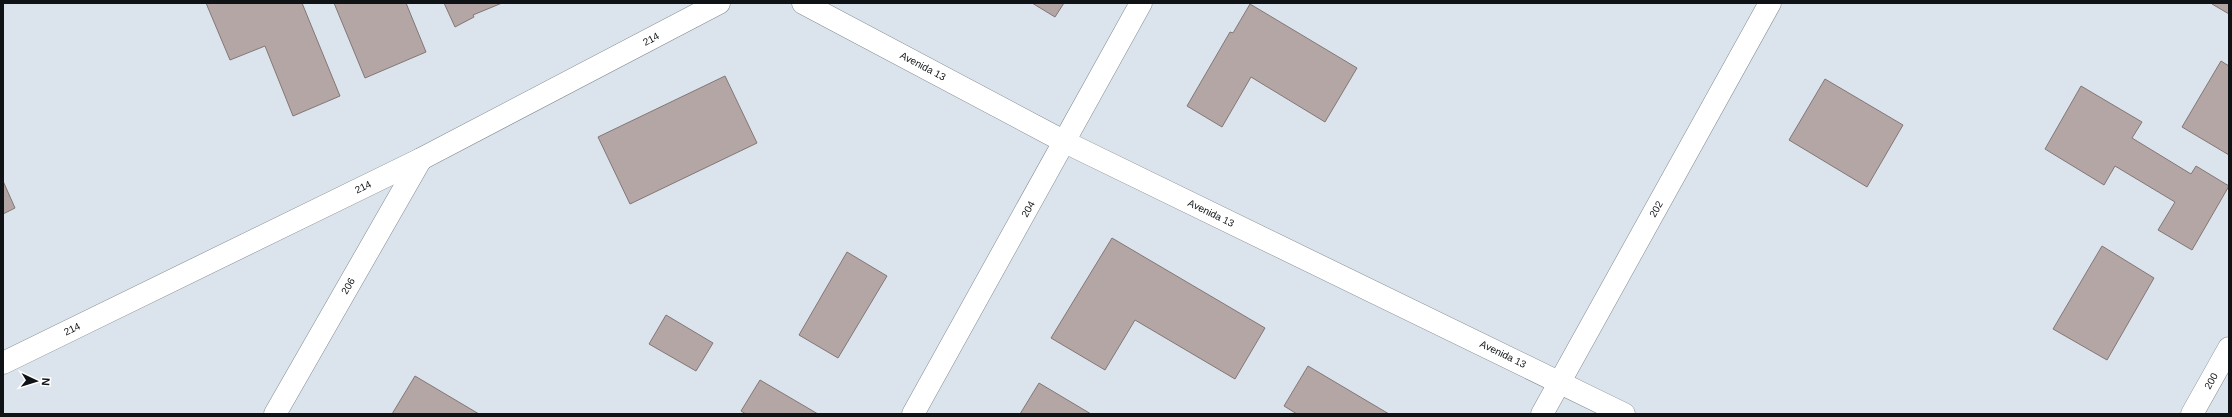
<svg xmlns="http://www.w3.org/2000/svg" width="2232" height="417" viewBox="0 0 2232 417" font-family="Arial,sans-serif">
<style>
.building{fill:#b3a6a5;stroke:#837776}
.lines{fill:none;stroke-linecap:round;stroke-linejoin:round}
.minor-casing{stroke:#838b92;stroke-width:23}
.tertiary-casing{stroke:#838b92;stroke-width:23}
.minor{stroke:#fff;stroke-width:22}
.tertiary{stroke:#fff;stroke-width:22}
.labels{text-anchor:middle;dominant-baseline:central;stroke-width:3;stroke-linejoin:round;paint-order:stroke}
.street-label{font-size:10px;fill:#101315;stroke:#fff}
</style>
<rect width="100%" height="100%" fill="#dbe4ec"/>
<g class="building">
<polygon points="206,3 302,3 340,96 293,116 265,46 230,60"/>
<polygon points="334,3 406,3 426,52 365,78"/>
<polygon points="444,3 502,3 473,15 474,17 455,27"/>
<polygon points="1032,3 1064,3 1055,17"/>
<polygon points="2229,3 2229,14 2212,4 2212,3"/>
<polygon points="1250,4 1357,68 1325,122 1251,77 1222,127 1187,106 1230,32 1233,33"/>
<polygon points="2221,61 2229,66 2229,155 2182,127"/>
<polygon points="725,76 757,143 630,204 598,137"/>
<polygon points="1825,79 1903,125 1867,187 1789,140"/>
<polygon points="2081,86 2142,122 2132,138 2191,174 2196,166 2229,186 2192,250 2158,230 2175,202 2115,166 2104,185 2045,149"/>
<polygon points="3,181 15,208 3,214"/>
<polygon points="1112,238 1265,328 1235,379 1135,320 1105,370 1051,338"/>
<polygon points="2102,246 2154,278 2107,360 2053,329"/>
<polygon points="847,252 887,276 838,358 799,335"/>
<polygon points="666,315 713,343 696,371 649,344"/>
<polygon points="1308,366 1389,414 1297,414 1284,406"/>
<polygon points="415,376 479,414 392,414"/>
<polygon points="760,380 818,414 746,414 741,411"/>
<polygon points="1039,383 1091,414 1020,414"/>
</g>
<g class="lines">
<g class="minor-casing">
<g id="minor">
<polyline points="803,3 1065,142 1624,414"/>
<polyline points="275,414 421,159"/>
<polyline points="913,414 1141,3"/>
<polyline points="1542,414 1770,3"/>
<polyline points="2192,414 2229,348"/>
</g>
</g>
<g class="tertiary-casing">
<polyline id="tertiary" points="3,363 421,159 719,3"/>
</g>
<use href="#minor" class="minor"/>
<use href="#tertiary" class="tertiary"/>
</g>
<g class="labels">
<g class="street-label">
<text transform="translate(651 39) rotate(-28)">214</text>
<text transform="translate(923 66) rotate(28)">Avenida 13</text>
<text transform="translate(363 187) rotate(-26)">214</text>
<text transform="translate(1028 209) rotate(-61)">204</text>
<text transform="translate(1656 209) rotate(-61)">202</text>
<text transform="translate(1211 213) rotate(26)">Avenida 13</text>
<text transform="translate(348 286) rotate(-60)">206</text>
<text transform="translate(72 329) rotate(-26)">214</text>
<text transform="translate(1503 354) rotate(26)">Avenida 13</text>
<text transform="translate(2211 381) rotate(-61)">200</text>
</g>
</g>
<rect width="2232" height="417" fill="none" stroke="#101315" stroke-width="8"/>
<g transform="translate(36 381) rotate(94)" stroke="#ffffff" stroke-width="3" paint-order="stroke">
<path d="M0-3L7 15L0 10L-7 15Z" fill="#101315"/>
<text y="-6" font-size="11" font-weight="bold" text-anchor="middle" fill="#101315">N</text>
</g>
</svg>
